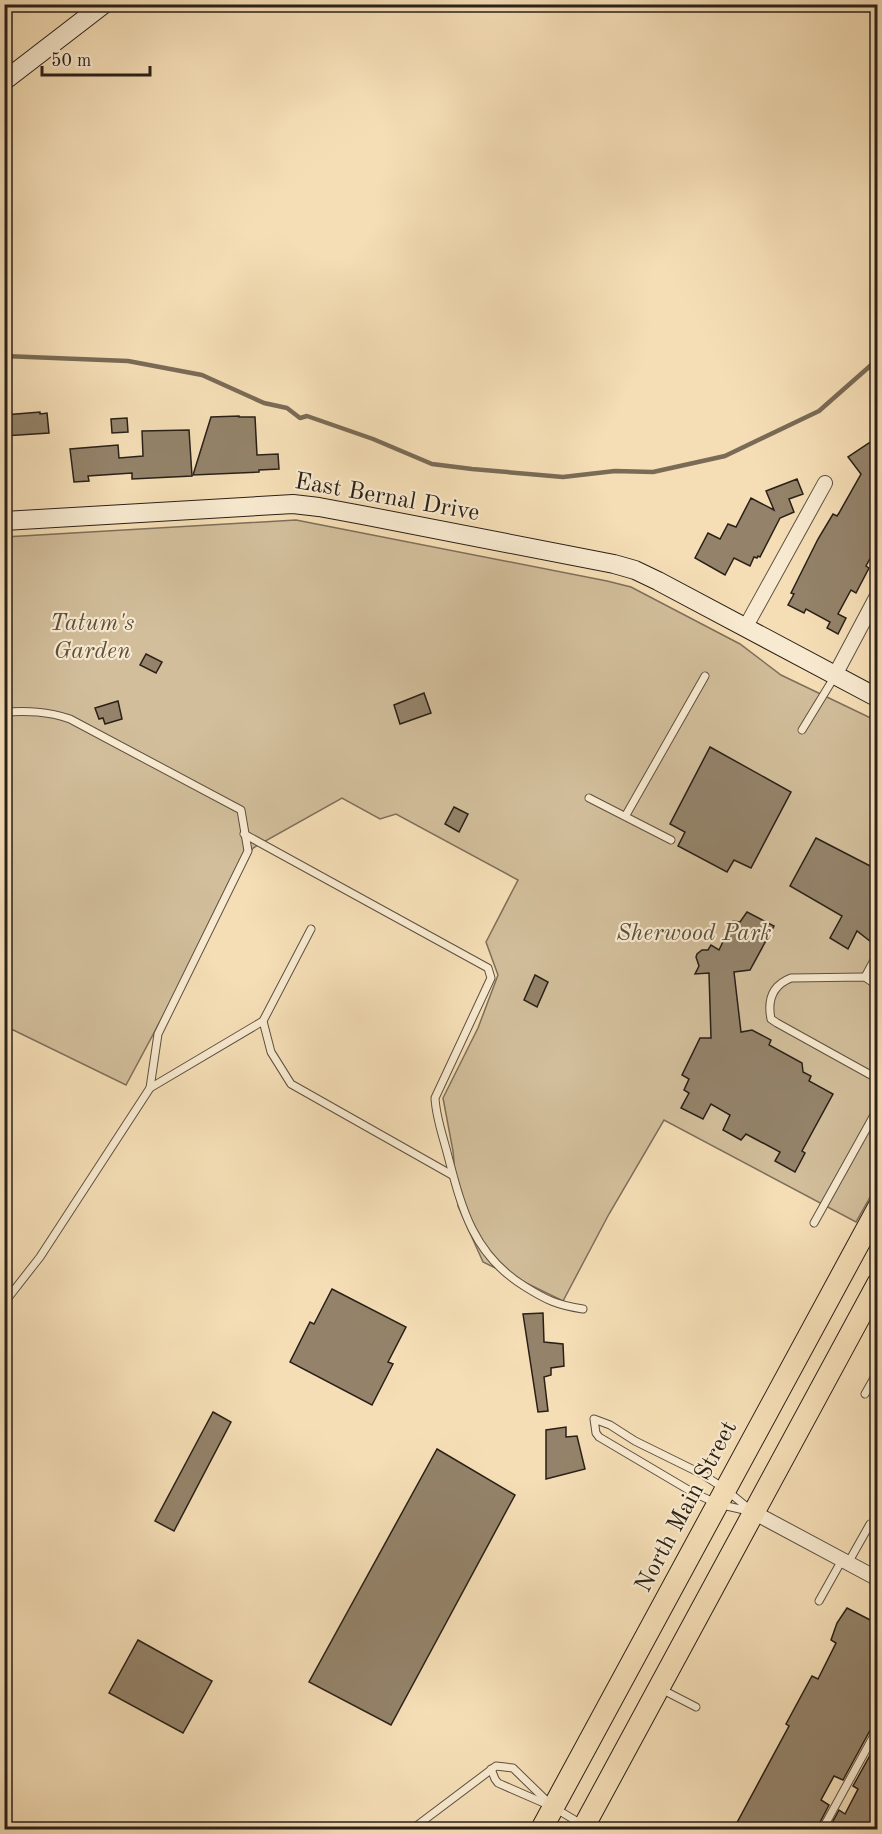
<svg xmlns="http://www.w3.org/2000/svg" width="882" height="1834" viewBox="0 0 882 1834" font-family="'Old Standard TT',serif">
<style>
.green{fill:#d2be9b;stroke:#7e6f5a;stroke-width:1.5}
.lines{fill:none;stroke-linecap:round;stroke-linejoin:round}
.stream{stroke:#7a6b56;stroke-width:4.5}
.building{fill:#94836a;stroke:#2a2018;stroke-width:1.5}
.service-casing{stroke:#5d5040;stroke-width:9}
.minor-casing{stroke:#5d5040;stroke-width:16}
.secondary-casing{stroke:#2a2018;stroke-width:20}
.primary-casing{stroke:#2a2018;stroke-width:23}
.service{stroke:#f8ead0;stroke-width:7}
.minor{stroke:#f8ead0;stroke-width:14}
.secondary{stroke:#f8ead0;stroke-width:18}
.primary{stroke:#f5deb6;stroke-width:21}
.labels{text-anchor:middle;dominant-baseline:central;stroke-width:4.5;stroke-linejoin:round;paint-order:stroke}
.street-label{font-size:24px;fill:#2a2018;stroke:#f8ead0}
.park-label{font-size:24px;font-style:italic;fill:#5c4f3f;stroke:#f8ead0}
</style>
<rect width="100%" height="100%" fill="#f5deb6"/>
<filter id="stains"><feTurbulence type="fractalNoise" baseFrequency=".00333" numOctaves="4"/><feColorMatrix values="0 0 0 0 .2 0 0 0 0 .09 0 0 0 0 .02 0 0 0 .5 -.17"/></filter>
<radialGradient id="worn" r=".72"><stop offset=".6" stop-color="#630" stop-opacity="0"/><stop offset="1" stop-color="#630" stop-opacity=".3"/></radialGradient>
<polygon class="green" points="296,520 607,581 631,587 740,644 781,675 877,721 878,1183 856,1222 664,1120 609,1214 563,1301 483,1262 458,1206 453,1151 443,1098 478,1028 498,975 486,942 518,880 396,814 380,819 342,798 253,848 126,1085 5,1026 5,537"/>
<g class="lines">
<polyline class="stream" points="4,356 128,361 202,375 264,403 287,408 300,418 307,416 373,439 432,464 472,469 563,477 615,471 653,472 725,456 819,411 878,359"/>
</g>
<g class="building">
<polygon points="40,412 40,414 47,413 49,433 4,436 4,415"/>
<polygon points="239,416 239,417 255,417 257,455 278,454 279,469 259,470 259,472 193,475 211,417"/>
<polygon points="127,418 128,432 112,433 111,419"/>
<polygon points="189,430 192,476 132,479 132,473 88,476 89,481 74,482 70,449 118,445 119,458 143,456 142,431"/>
<polygon points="878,437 878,544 866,566 869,568 856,593 851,590 838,614 846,618 838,634 827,628 830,622 806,609 804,613 788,605 794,594 791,593 818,539 833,514 837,516 839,513 861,474 848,457"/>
<polygon points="797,479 803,494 789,499 794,512 780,518 760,557 758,556 757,558 754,557 750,566 734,558 725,575 695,558 708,533 720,539 728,524 736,527 751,498 774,510 766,491"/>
<polygon points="146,654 162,662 156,673 140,665"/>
<polygon points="424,693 431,713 400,724 394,705"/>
<polygon points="118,701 122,719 105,724 103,718 99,719 95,708"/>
<polygon points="710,747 791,792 751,868 734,860 727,872 678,846 685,832 670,824"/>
<polygon points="454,807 468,814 459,832 445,824"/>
<polygon points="816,838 878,870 878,930 871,942 857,931 848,949 830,938 842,916 790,886"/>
<polygon points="747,912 774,926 750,970 734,972 741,1032 752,1030 771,1040 769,1045 802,1063 803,1072 811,1076 809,1081 833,1094 802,1151 805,1153 795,1172 775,1161 780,1152 746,1134 741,1140 723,1130 730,1115 711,1104 703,1119 681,1108 689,1093 684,1090 689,1079 682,1075 700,1038 711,1038 709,973 695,974 699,966 696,957 697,954 702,950 708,950 711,945 719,950 733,921 740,922"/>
<polygon points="535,975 548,982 537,1007 524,1000"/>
<polygon points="332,1289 406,1327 388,1362 393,1364 372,1405 290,1362 310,1322 314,1324"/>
<polygon points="543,1313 544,1342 563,1344 564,1366 551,1368 551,1375 544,1377 548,1411 538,1412 523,1314"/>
<polygon points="213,1412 231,1422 174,1531 155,1521"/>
<polygon points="566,1427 566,1437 577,1436 585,1469 546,1479 546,1430"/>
<polygon points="437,1449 515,1495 391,1725 309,1682"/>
<polygon points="847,1608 878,1624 878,1722 873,1725 843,1780 834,1776 821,1800 829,1805 816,1830 733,1830 789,1726 786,1724 812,1676 818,1679 836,1643 831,1640 837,1623"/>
<polygon points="138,1640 212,1681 183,1733 109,1693"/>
<polygon points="878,1741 878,1809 873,1816 878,1818 878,1830 843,1830 832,1823 839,1810 845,1814 858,1789 853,1786"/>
</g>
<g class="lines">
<g class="service-casing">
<g id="service">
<path d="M4,712C28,711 47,711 70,719L241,810L248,851L158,1034L150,1088L40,1257L4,1303"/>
<polyline points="802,730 835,676"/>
<polyline points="589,798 671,840"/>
<polyline points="626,815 705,676"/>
<path d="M244,834L488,968L491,978L435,1098C436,1118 443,1136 448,1156C462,1210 474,1255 524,1286C546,1300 557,1305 583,1309"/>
<polyline points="311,929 263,1021 271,1052 291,1084 452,1175"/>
<polyline points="865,977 878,953"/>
<path d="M878,986L865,977L791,978C773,985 767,999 771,1019L777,1023L878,1079"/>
<polyline points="150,1088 263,1021"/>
<polyline points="814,1223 878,1108"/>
<polyline points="865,1394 878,1371"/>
<polygon points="594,1419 610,1425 635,1441 702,1474 725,1489 753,1512 718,1504 692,1492 599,1437 596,1433"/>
<polyline points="848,1563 870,1524"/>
<polyline points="819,1601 842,1560"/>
<polyline points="661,1689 696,1707"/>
<polyline points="491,1769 495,1779 498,1783 553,1807 583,1825"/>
<polyline points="411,1830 496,1766 513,1768 551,1805"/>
<polyline points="822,1830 878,1728"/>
</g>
</g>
<g class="minor-casing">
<g id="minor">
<polyline points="745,628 825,483"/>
<polyline points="835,675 878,594"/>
<polyline points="753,1512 878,1579"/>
</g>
</g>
<g class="secondary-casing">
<g id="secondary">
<polyline points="4,81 104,4"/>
<polyline points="4,521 293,504 319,507 362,515 614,564 635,570 658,581 878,698"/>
</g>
</g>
<g class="primary-casing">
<g id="primary">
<polyline points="541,1830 878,1208"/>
<polyline points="582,1830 878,1283"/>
</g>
</g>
<use href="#service" class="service"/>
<use href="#minor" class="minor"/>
<use href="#secondary" class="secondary"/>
<use href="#primary" class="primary"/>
</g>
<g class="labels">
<g class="street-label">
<text transform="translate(387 498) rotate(10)">East Bernal Drive</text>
<text transform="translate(687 1507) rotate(-62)">North Main Street</text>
</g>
<g class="park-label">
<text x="92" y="624">Tatum's<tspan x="92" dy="28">Garden</tspan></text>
<text x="694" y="934">Sherwood Park</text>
</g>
</g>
<rect width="882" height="1834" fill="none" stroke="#f5deb6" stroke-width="24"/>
<rect x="6" y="6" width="870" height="1822" fill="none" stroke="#2a2018" stroke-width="3"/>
<rect x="12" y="12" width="858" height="1810" fill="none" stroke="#2a2018" stroke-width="1.5"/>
<path d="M42 66v9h108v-9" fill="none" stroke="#2a2018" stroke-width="3"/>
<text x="51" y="66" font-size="18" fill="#2a2018" stroke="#f8ead0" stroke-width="4.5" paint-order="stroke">50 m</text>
<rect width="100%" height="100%" filter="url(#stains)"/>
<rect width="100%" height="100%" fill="url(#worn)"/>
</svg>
